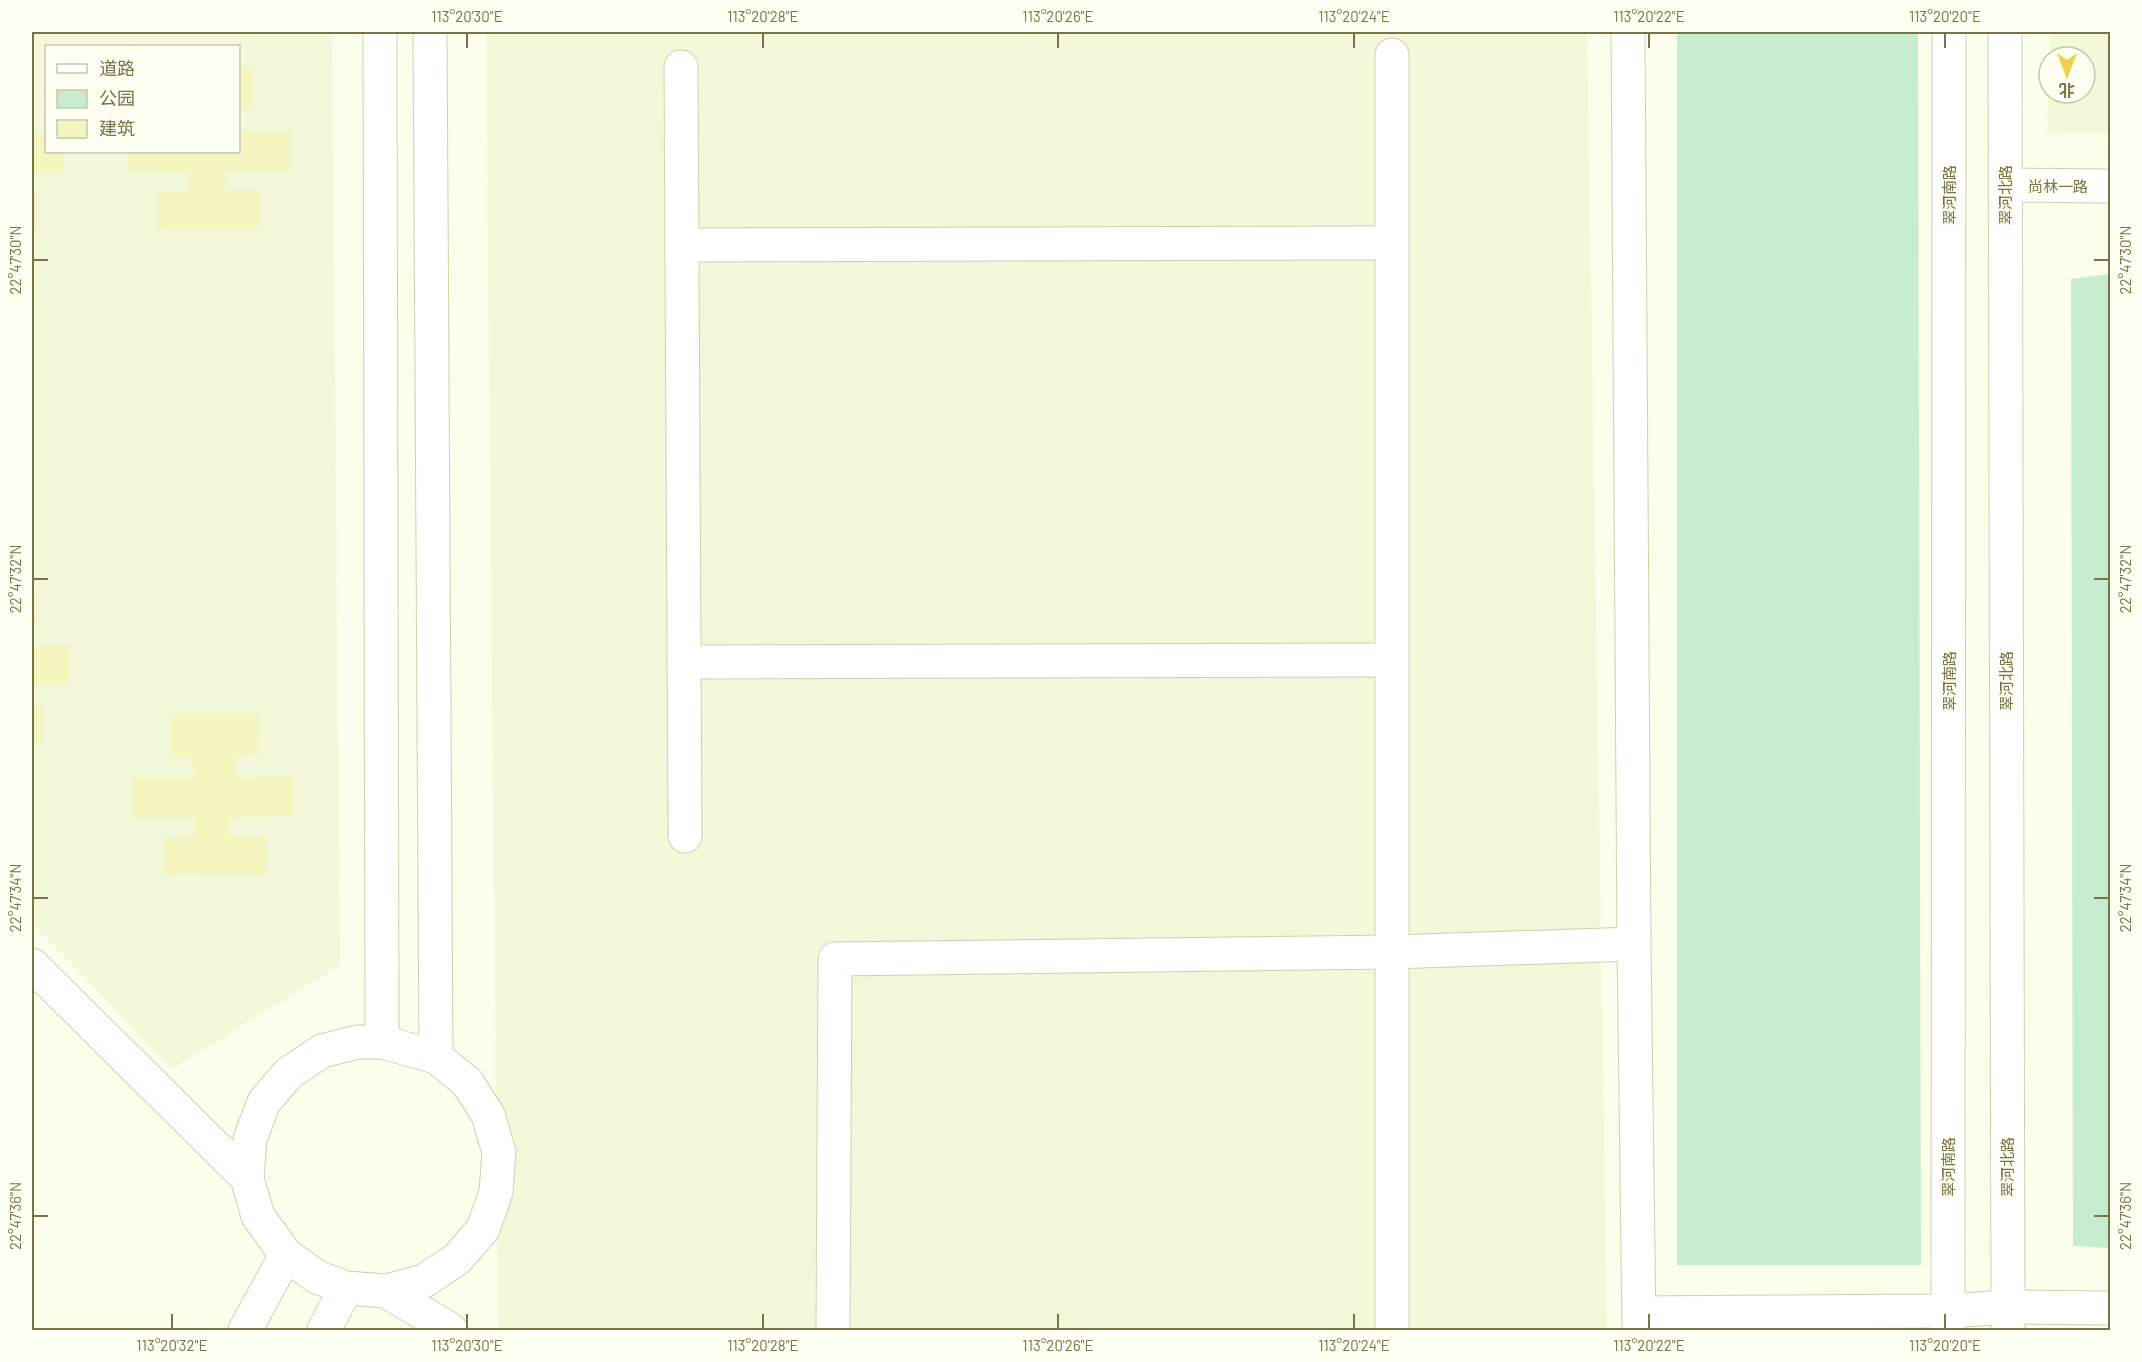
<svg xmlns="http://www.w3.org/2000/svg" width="2142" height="1362" viewBox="0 0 2142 1362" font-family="Barlow,'Noto Sans SC',sans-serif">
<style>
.residential{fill:#f4f8db;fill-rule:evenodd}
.green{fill:#c6edce}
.building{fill:#f5f5c0}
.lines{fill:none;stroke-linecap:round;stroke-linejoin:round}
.minor-casing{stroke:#cfd1ae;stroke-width:35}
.tertiary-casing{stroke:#cfd1ae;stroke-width:35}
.minor{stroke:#fff;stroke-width:33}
.tertiary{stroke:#fff;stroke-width:33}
.ticks{fill:none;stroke:#767448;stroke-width:2}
.labels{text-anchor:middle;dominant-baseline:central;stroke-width:4.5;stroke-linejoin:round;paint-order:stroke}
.street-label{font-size:15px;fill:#767448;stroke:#fcfff2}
.neatline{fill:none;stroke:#767448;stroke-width:2}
.ticks-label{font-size:15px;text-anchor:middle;fill:#767448}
</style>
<rect width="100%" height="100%" fill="#fafeea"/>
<g class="residential">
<path d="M32,32H332L340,965L172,1069L32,923ZM46,46H238V152H46Z"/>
<polygon points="486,32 1587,32 1607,1330 505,1330 498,1327"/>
<polygon points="2050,32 2110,32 2110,133 2047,134 2049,69 2049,93 2085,93 2085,57 2049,57"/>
</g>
<g class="green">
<polygon points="1677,32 1918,32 1921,1265 1677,1265"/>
<polygon points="2110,274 2110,1248 2073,1246 2071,279"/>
</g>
<g class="building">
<polygon points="238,68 253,68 254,110 238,110"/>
<polygon points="290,131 290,170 225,171 225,191 260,191 261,230 158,229 159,192 188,191 188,173 127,172 128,152 238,152 238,132"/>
<polygon points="46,133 46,152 64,152 64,173 32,173 32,134"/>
<polygon points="32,193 35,193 36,233 32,233"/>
<polygon points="32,583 34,583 35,625 32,625"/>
<polygon points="70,646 70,686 32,686 32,647"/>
<polygon points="32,706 41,706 42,745 32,745"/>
<polygon points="171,714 258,714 259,755 236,756 237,777 294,776 294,816 229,817 230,836 265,836 266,876 163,875 163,837 193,837 193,818 132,817 132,777 193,777 192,758 170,757"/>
</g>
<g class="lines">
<g class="minor-casing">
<g id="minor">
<polyline points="380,32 382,1042"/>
<polyline points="430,32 436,1057"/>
<polyline points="1628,32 1634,944 1639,1330"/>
<polyline points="2005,32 2008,1330"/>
<polyline points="1392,55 1392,1330"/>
<polyline points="681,67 685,836"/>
<polyline points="2005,185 2110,186"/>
<polyline points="682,245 1392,243"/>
<polyline points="684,662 1392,660"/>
<polyline points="32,965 247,1178 258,1216 286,1255 317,1277 346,1288 386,1291 424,1281 457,1259 483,1229 496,1192 499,1152 488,1115 467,1082 436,1057 382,1042 357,1042 322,1051 289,1073 264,1102 250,1139 247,1178"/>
<polyline points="386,1291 451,1330"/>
<polyline points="1639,1313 1948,1311 2008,1307"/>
<polyline points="245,1330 286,1255"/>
<polyline points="324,1330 346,1288"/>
<polyline points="833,1330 835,959 1392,952 1634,944"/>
<polyline points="1948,1330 1949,32"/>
</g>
</g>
<g class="tertiary-casing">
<polyline id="tertiary" points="2008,1307 2110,1308"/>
</g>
<use href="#minor" class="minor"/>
<use href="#tertiary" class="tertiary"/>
</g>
<path class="ticks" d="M467,33V48M763,33V48M1058,33V48M1354,33V48M1649,33V48M1945,33V48M33,260H48M2094,260H2109M33,579H48M2094,579H2109M33,898H48M2094,898H2109M33,1216H48M2094,1216H2109M172,1314V1329M467,1314V1329M763,1314V1329M1058,1314V1329M1354,1314V1329M1649,1314V1329M1945,1314V1329"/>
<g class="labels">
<g class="street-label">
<text x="2058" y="186">尚林一路</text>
<text transform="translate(1949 195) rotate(-90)">翠河南路</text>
<text transform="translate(2005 195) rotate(-90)">翠河北路</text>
<text transform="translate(1949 681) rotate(-90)">翠河南路</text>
<text transform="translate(2006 681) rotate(-90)">翠河北路</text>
<text transform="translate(1948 1167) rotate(-90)">翠河南路</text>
<text transform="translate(2007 1167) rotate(-90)">翠河北路</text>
</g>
</g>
<rect width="2142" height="1362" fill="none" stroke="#fcfff2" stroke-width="66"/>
<rect x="45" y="45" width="195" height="108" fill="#fcfff2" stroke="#c6c7ae" stroke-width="1.5"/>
<rect x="57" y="64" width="30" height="9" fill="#ffffff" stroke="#c6c7ae" stroke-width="1.5"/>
<text x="99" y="75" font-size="18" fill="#767448">道路</text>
<rect x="57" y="90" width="30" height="18" fill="#c6edce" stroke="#c6c7ae" stroke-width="1.5"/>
<text x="99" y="105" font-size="18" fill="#767448">公园</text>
<rect x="57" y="120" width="30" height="18" fill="#f5f5c0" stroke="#c6c7ae" stroke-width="1.5"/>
<text x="99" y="135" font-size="18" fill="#767448">建筑</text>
<g transform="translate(2067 75) rotate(180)"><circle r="28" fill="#fcfff2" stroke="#c6c7ae" stroke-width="1.5"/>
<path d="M0-4.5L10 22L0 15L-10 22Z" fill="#eed049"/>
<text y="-9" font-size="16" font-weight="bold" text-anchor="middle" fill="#767448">北</text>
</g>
<rect x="33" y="33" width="2076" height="1296" class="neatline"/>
<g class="ticks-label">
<text x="467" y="22">113°20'30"E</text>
<text x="763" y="22">113°20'28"E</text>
<text x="1058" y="22">113°20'26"E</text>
<text x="1354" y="22">113°20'24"E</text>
<text x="1649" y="22">113°20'22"E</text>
<text x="1945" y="22">113°20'20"E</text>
<text transform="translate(2126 260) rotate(-90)" y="5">22°47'30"N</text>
<text transform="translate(16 260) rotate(-90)" y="5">22°47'30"N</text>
<text transform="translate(2126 579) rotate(-90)" y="5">22°47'32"N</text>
<text transform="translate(16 579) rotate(-90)" y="5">22°47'32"N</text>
<text transform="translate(2126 898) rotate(-90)" y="5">22°47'34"N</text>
<text transform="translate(16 898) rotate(-90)" y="5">22°47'34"N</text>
<text transform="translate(2126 1216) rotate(-90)" y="5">22°47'36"N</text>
<text transform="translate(16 1216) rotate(-90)" y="5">22°47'36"N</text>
<text x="172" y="1351">113°20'32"E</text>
<text x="467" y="1351">113°20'30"E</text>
<text x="763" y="1351">113°20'28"E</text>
<text x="1058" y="1351">113°20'26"E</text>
<text x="1354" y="1351">113°20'24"E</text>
<text x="1649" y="1351">113°20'22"E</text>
<text x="1945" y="1351">113°20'20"E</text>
</g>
</svg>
